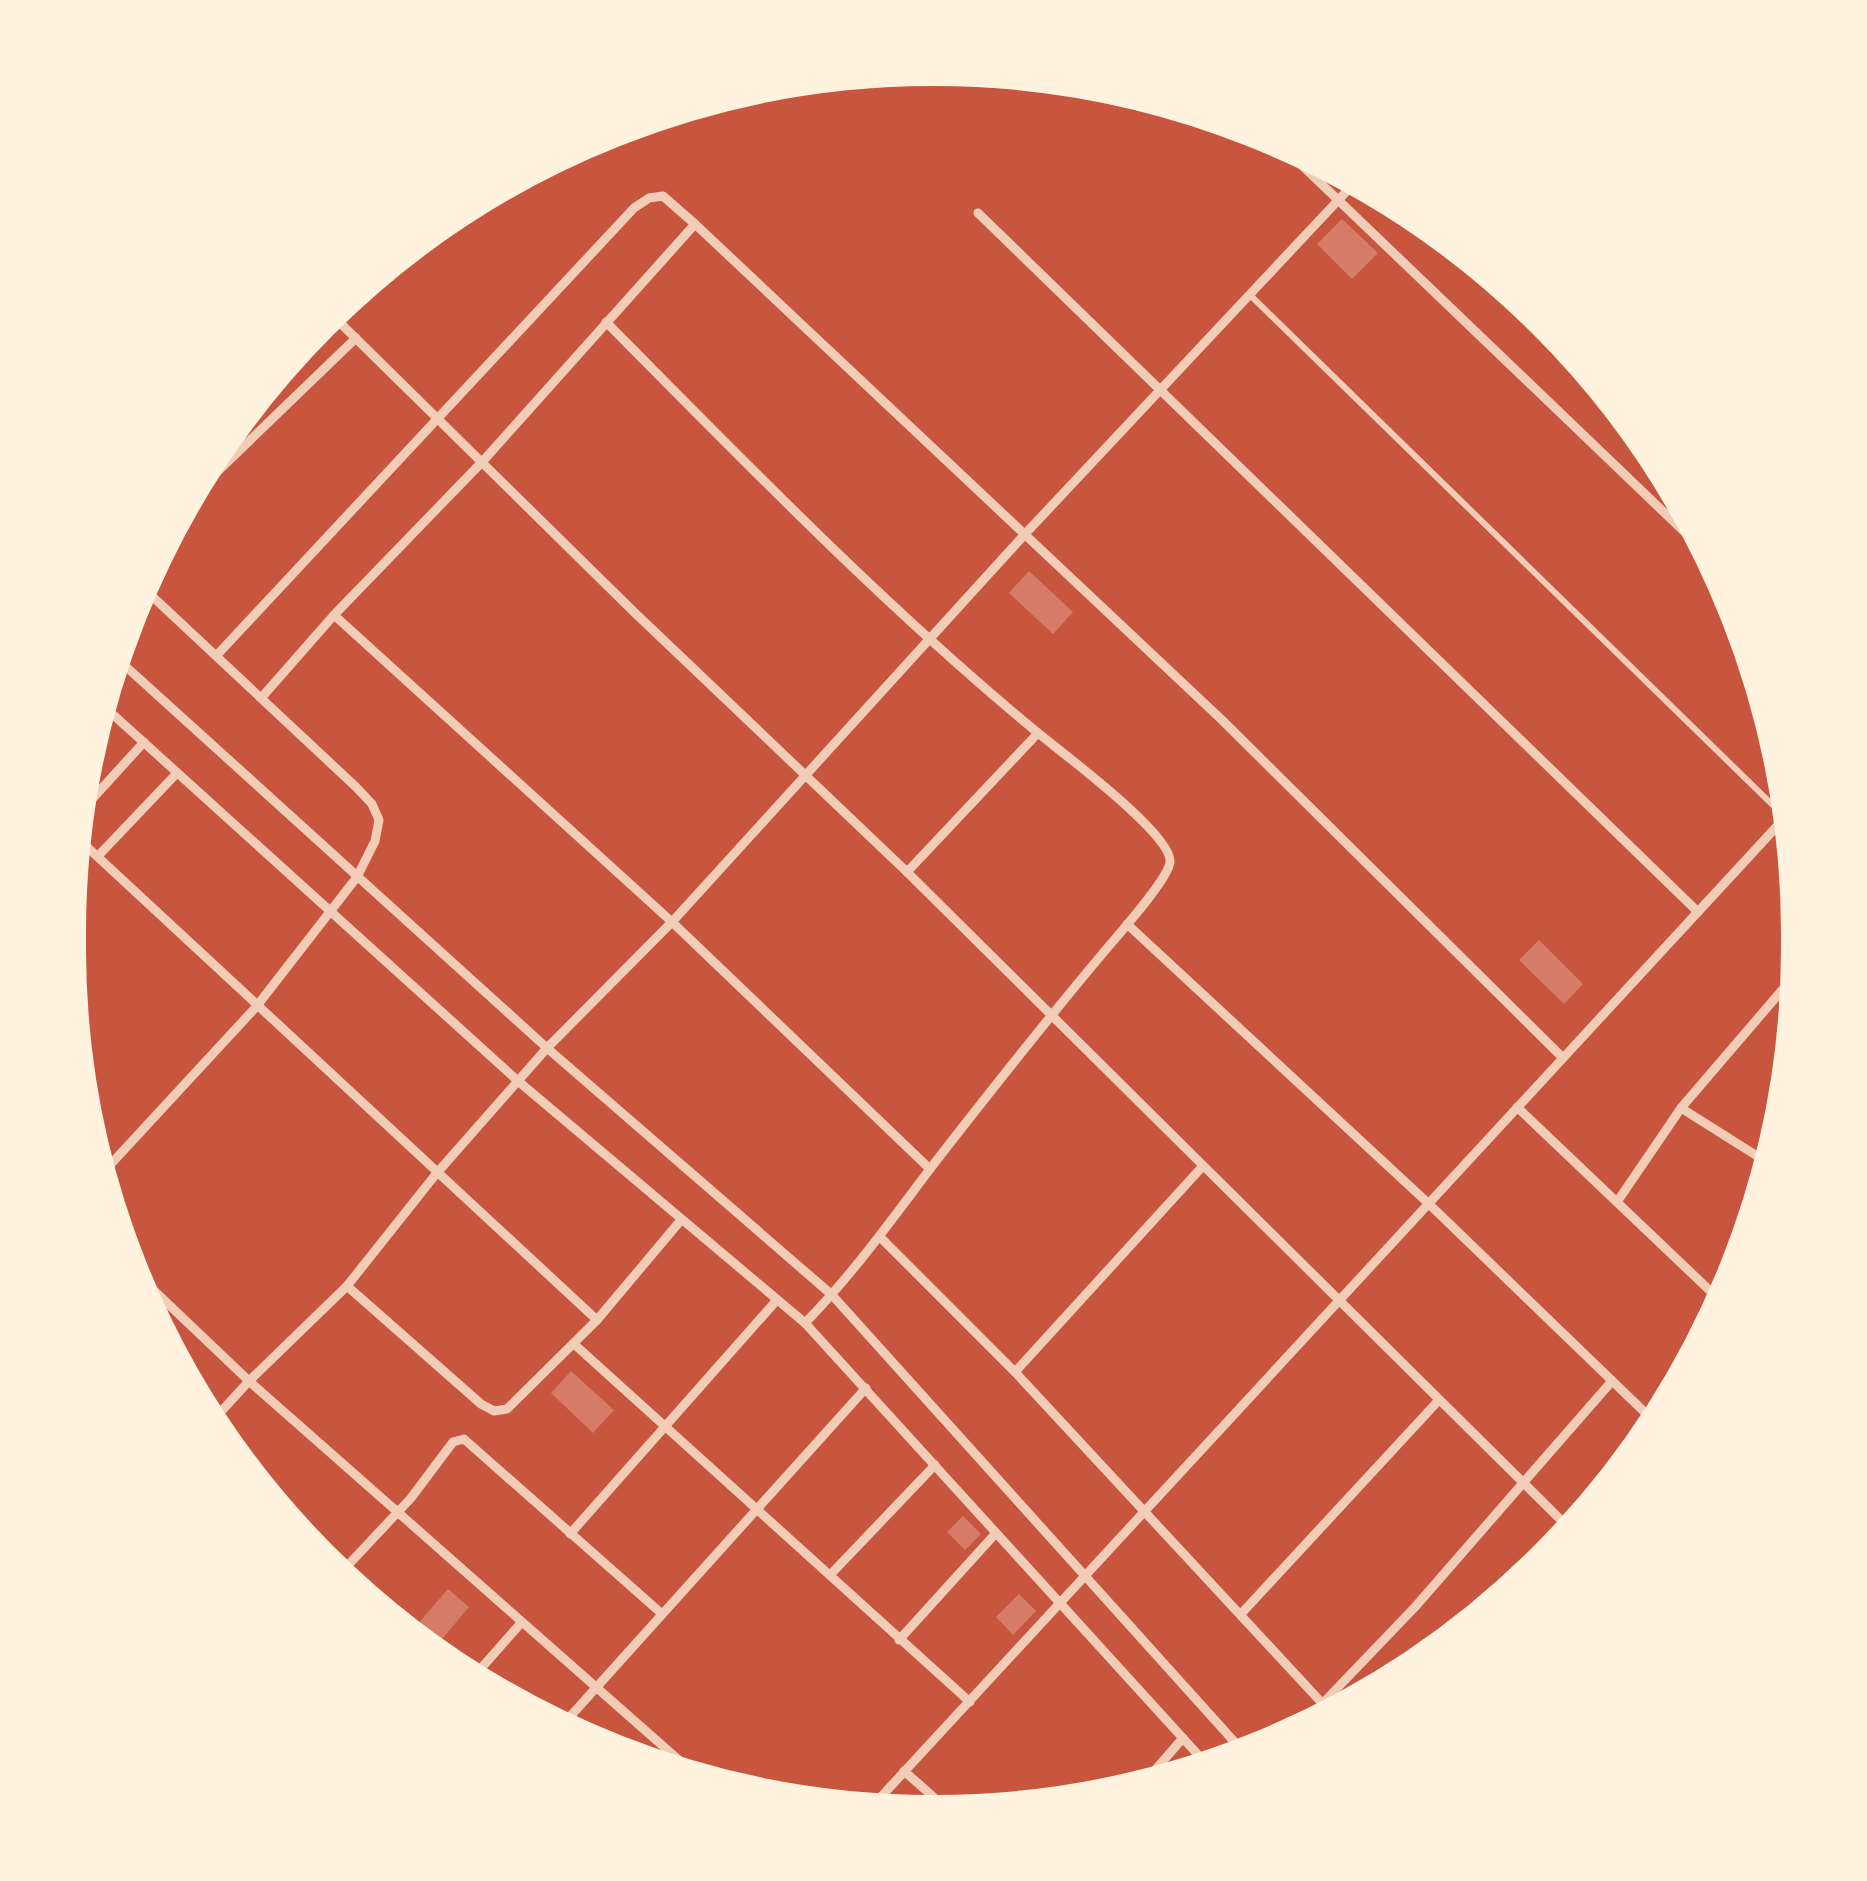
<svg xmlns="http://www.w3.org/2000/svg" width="1867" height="1881" viewBox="0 0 1867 1881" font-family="'DejaVu Sans',sans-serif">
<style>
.building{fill:#d67c66}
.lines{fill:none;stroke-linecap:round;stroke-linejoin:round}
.pedestrian{stroke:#f1ccb7;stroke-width:6}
.minor{stroke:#f1ccb7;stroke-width:9}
.rim{fill:none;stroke:#fff3e0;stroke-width:12}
</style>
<rect width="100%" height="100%" fill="#c8553d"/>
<g class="building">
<polygon points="1342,219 1378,253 1352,279 1317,244"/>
<polygon points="1029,571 1073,612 1053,634 1009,593"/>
<polygon points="1539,940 1583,984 1564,1004 1519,960"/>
<polygon points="571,1371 614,1410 593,1433 551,1393"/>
<polygon points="963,1516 981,1534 965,1550 947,1532"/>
<polygon points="448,1589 469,1607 437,1645 416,1626"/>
<polygon points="1019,1594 1036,1611 1013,1635 996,1617"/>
</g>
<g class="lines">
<polyline class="pedestrian" points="1250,295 1785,817"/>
<g class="minor">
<polyline points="1262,127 1719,565"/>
<polyline points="978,213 1698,912"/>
<polyline points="695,224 1222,720 1562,1057"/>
<polyline points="327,310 634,612 907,872 1574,1533"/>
<path d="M606,322C746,463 884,606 1038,733C1061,752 1173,835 1170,862C1168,880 1117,936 1103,953C1045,1022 989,1093 933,1165C892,1219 853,1274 805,1323"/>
<polyline points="196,475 208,476 217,472 356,338"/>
<polyline points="334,615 672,922 930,1169"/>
<polyline points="112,654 547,1048 832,1295 1249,1758"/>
<polyline points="217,655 634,208 649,198 663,196 695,224 483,461 334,615 262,697"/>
<polyline points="98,701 518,1081 805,1323 1211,1769"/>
<polyline points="74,819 144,742"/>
<polyline points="73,834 597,1320"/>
<polyline points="99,855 177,773"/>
<polyline points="907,872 1038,733"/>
<polyline points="1127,924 1429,1204 1660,1427"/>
<polyline points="1517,1107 1725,1305"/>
<polyline points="1681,1108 1773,1166"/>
<polyline points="98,1178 256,1007 357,877 375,841 379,820 372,804 356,787 138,583"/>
<polyline points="1617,1202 1681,1108 1801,968"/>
<polyline points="880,1237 1015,1372 1334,1716"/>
<polyline points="123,1261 249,1381 706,1784"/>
<polyline points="347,1286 481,1404 494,1411 507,1409 597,1320 681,1220"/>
<polyline points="574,1344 970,1702"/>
<polyline points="1015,1372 1202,1167"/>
<polyline points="207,1427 249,1381 347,1286 436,1174 547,1048 672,922 1026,533 1359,178"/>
<polyline points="570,1534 776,1301"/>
<polyline points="312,1557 345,1586"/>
<polyline points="831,1574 935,1465"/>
<polyline points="336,1578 411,1498 453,1442 464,1439 661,1613"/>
<polyline points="1241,1614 1439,1400"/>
<polyline points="899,1640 996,1533"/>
<polyline points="469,1682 521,1623"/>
<polyline points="1322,1704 1415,1607 1612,1381"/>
<polyline points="558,1730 866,1388"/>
<polyline points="904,1771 955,1816"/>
<polyline points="1136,1792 1183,1738"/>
<polyline points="867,1812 1792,810"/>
</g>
</g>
<path d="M0 0H1867V1881H0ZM933 80H934A853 853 0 0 1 1787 933V948A853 853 0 0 1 934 1801H933A853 853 0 0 1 80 948V933A853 853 0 0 1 933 80Z" fill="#fff3e0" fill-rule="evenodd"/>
<path class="rim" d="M933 80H934A853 853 0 0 1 1787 933V948A853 853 0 0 1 934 1801H933A853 853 0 0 1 80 948V933A853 853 0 0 1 933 80Z"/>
</svg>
